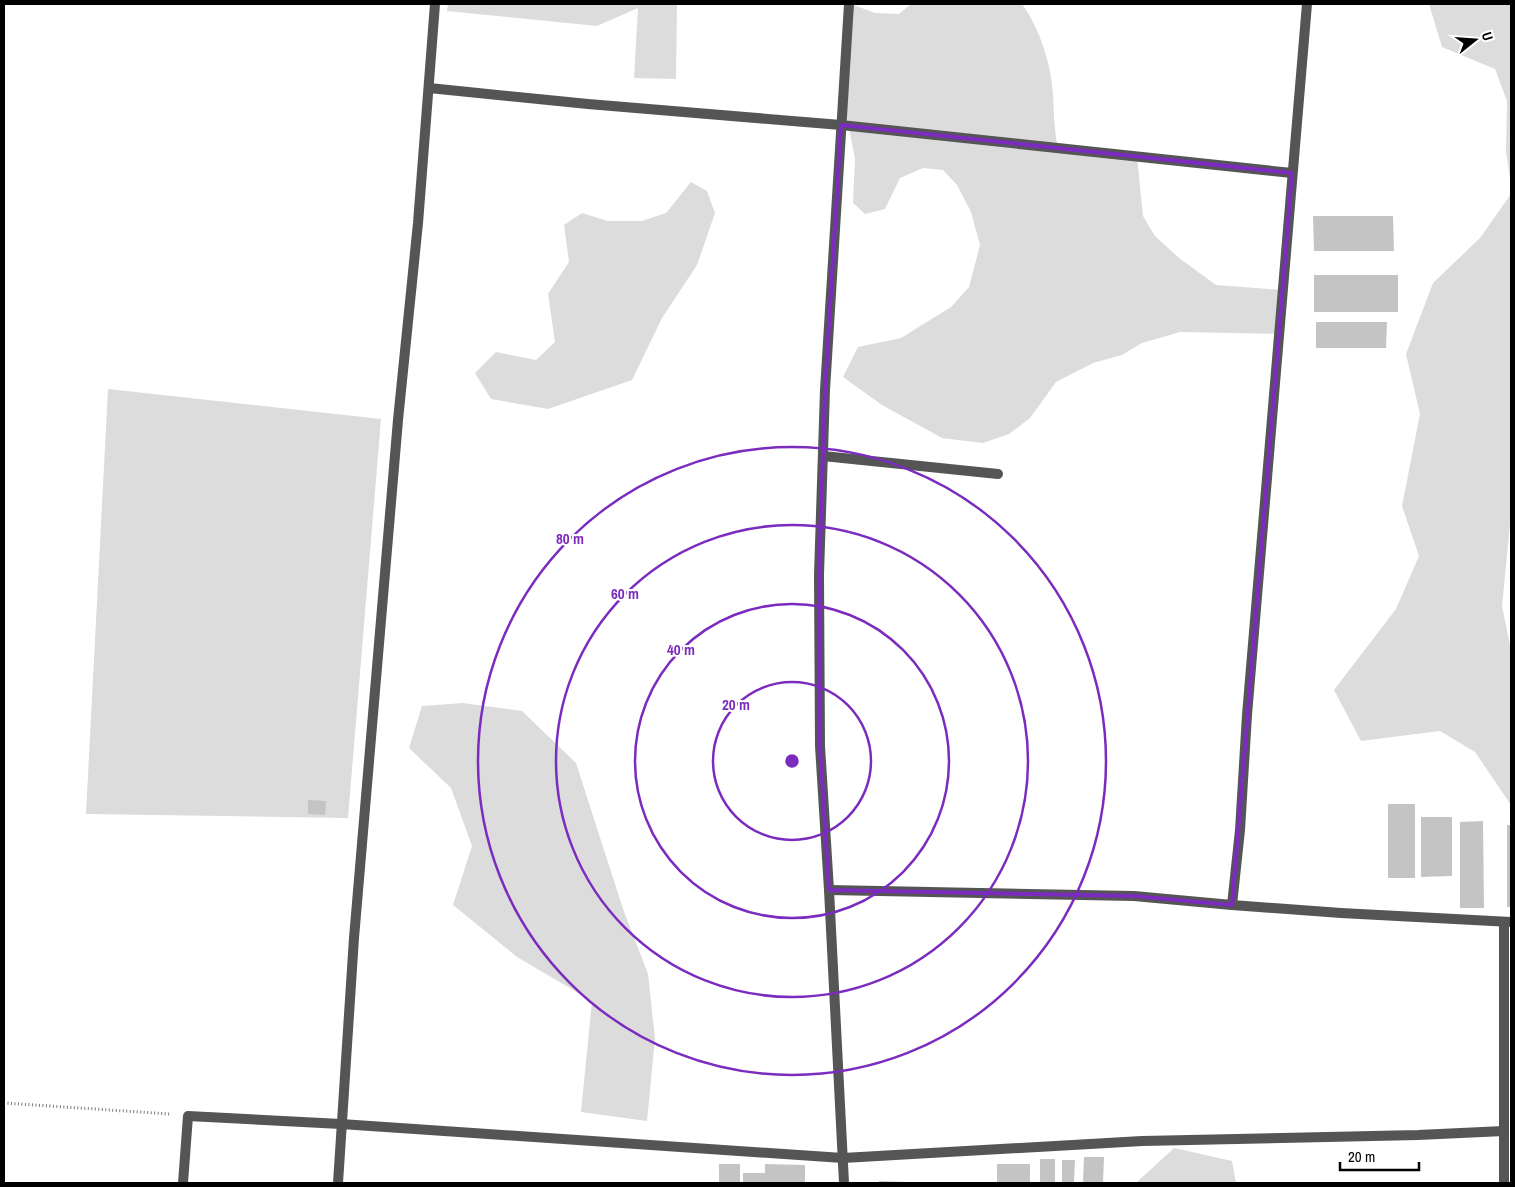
<svg xmlns="http://www.w3.org/2000/svg" width="1515" height="1187" viewBox="0 0 1515 1187" font-family="'Archivo Narrow',sans-serif">
<style>
.green{fill:#dcdcdc}
.building{fill:#c4c4c4}
.lines{fill:none;stroke-linecap:round;stroke-linejoin:round}
.path{stroke:#777;stroke-width:3;stroke-dasharray:1 2.5;stroke-linecap:butt}
.minor{stroke:#555;stroke-width:10}
.marked{fill:none;stroke:#7b2cbf;stroke-width:4;stroke-linejoin:round}
.ring{fill:none;stroke:#7b2cbf;stroke-width:2.5}
.centre{fill:#7b2cbf;stroke:#fff;stroke-width:2.5}
.ring-label{font-size:15px;text-anchor:middle;font-weight:bold;fill:#7b2cbf;stroke:#fff;stroke-width:4;stroke-linejoin:round;paint-order:stroke}
</style>
<rect width="100%" height="100%" fill="#fff"/>
<g class="green">
<polygon points="448,4 677,4 676,79 634,78 638,8 597,26 447,11"/>
<path d="M851,4L875,13L899,14L911,4H1022C1040,29 1051,64 1053,94C1054,113 1054,129 1058,148L1137,157L1143,216L1155,236L1179,258L1216,285L1282,290L1279,334L1180,332L1142,343L1122,355L1093,363L1056,382L1030,418L1009,434L983,443L942,438L882,405L843,377L858,347L901,338L951,307L969,287L980,245L971,212L957,185L943,170L923,168L900,178L885,209L865,214L853,203L855,159L843,97Z"/>
<polygon points="1429,4 1511,4 1511,185 1506,152 1507,101 1495,69 1442,47"/>
<polygon points="691,182 707,191 715,213 697,265 662,318 632,380 548,409 491,399 475,373 496,352 536,360 555,342 548,294 569,262 564,225 582,213 608,221 642,221 666,213"/>
<polygon points="1511,194 1511,514 1502,606 1511,650 1511,805 1475,752 1440,731 1361,741 1334,690 1396,609 1419,556 1402,506 1420,414 1406,354 1433,283 1480,238"/>
<polygon points="108,389 381,419 348,818 86,814"/>
<polygon points="463,703 522,711 576,763 623,909 648,974 655,1039 647,1121 581,1112 592,1001 517,957 453,905 472,846 451,788 409,748 422,706"/>
<polygon points="1174,1148 1232,1161 1236,1183 1136,1183"/>
</g>
<g class="building">
<polygon points="1313,216 1393,216 1394,251 1314,251"/>
<rect x="1314" y="275" width="84" height="37"/>
<polygon points="1316,322 1387,322 1386,348 1316,348"/>
<polygon points="308,800 326,801 325,815 308,814"/>
<rect x="1388" y="804" width="27" height="74"/>
<polygon points="1421,817 1452,817 1452,876 1421,877"/>
<polygon points="1483,821 1484,908 1460,908 1460,822"/>
<rect x="1507" y="825" width="4" height="82"/>
<polygon points="1084,1157 1104,1157 1103,1183 1083,1183"/>
<rect x="1040" y="1159" width="15" height="24"/>
<polygon points="1062,1160 1075,1160 1074,1183 1062,1183"/>
<rect x="719" y="1164" width="21" height="19"/>
<polygon points="765,1164 805,1165 805,1183 743,1183 743,1173 765,1173"/>
<rect x="997" y="1164" width="33" height="19"/>
<polygon points="879,1181 907,1182 907,1183 879,1183"/>
</g>
<g class="lines">
<polyline class="path" points="4,1103 170,1114"/>
<g class="minor">
<polyline points="1307,4 1247,715 1240,830 1232,905 1341,913 1511,922"/>
<polyline points="429,88 588,104 841,125 1292,173"/>
<polyline points="823,456 998,474"/>
<polyline points="829,890 1134,896 1232,905"/>
<polyline points="1504,922 1504,1183"/>
<polyline points="183,1183 188,1116 341,1124 843,1158 1142,1141 1418,1135 1504,1131"/>
<polyline points="338,1183 354,938 398,420 418,223 435,4"/>
<polyline points="844,1183 829,890 820,746 819,575 825,390 849,4"/>
</g>
</g>
<path class="marked" d="M841,125L1292,173L1232,905L1134,896L829,890L820,746L819,575L825,390Z"/>
<g class="ring">
<circle cx="792" cy="761" r="79"/>
<circle cx="792" cy="761" r="157"/>
<circle cx="792" cy="761" r="236"/>
<circle cx="792" cy="761" r="314"/>
</g>
<circle cx="792" cy="761" r="8" class="centre"/>
<g class="ring-label">
<text x="570" y="544">80 m</text>
<text x="625" y="599">60 m</text>
<text x="681" y="655">40 m</text>
<text x="736" y="710">20 m</text>
</g>
<rect width="1515" height="1187" fill="none" stroke="#000000" stroke-width="10"/>
<g transform="translate(1475 40) rotate(73)" stroke="#ffffff" stroke-width="4" paint-order="stroke">
<path d="M0-4L9 19L0 12L-9 19Z" fill="#000000"/>
<text y="-8" font-size="14" font-weight="bold" text-anchor="middle" fill="#000000">U</text>
</g>
<path d="M1340 1162v8h79v-8" fill="none" stroke="#000000" stroke-width="2.5"/>
<text x="1348" y="1162" font-size="15" fill="#000000" stroke="#ffffff" stroke-width="4" paint-order="stroke">20 m</text>
</svg>
